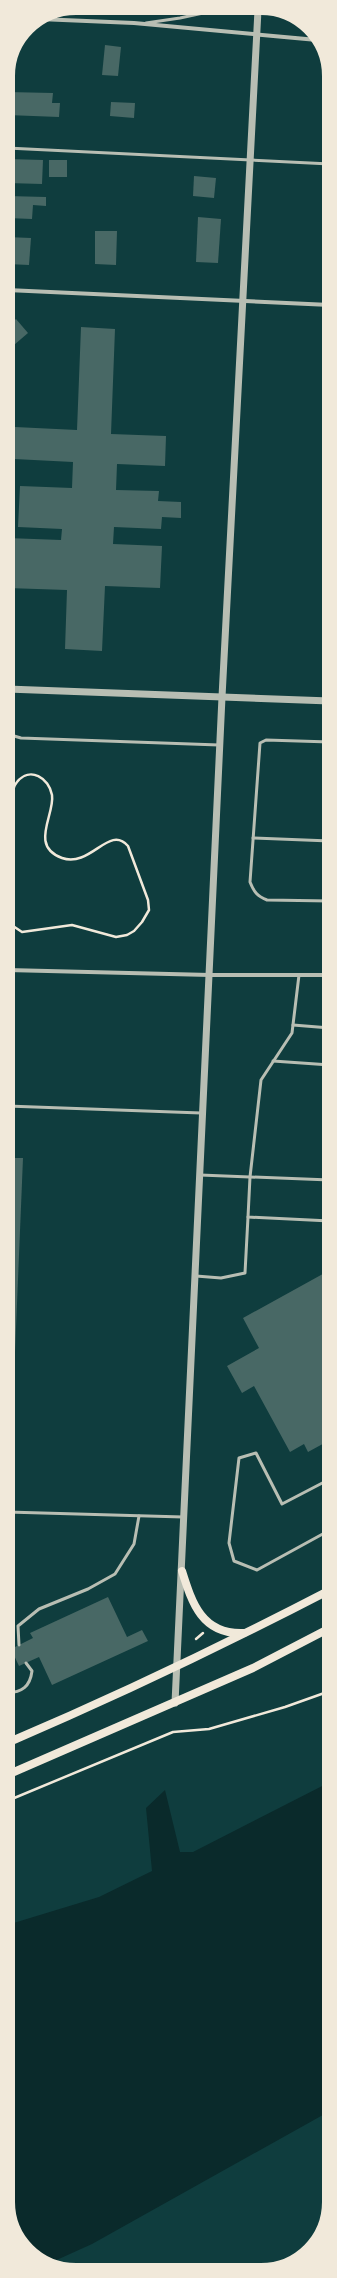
<svg xmlns="http://www.w3.org/2000/svg" width="337" height="2278" viewBox="0 0 337 2278" font-family="Cabin,sans-serif">
<style>
.water{fill:#0a2a2b}
.building{fill:#486865}
.lines{fill:none;stroke-linecap:round;stroke-linejoin:round}
.path{stroke:#f1e9da;stroke-width:2.5}
.service{stroke:#b8beb3;stroke-width:3}
.minor{stroke:#b8beb3;stroke-width:4}
.tertiary{stroke:#b8beb3;stroke-width:7}
.secondary{stroke:#f1e9da;stroke-width:8}
.rim{fill:none;stroke:#f1e9da;stroke-width:2}
</style>
<rect width="100%" height="100%" fill="#0f3d3e"/>
<polygon class="water" points="330,1782 330,2111 92,2244 50,2263 24,2247 7,2207 7,1925 99,1897 152,1871 146,1808 165,1790 180,1852 193,1852"/>
<g class="building">
<polygon points="105,45 121,47 118,76 102,75"/>
<polygon points="7,92 53,93 52,103 60,103 59,117 7,115"/>
<polygon points="111,102 135,103 134,118 110,116"/>
<polygon points="7,159 43,160 42,184 7,183"/>
<rect x="49" y="160" width="18" height="17"/>
<polygon points="194,176 216,178 214,198 193,196"/>
<polygon points="7,196 46,197 46,206 33,205 32,219 7,218"/>
<polygon points="198,217 221,219 218,263 196,262"/>
<polygon points="95,231 117,231 116,265 95,264"/>
<polygon points="7,237 31,238 29,265 7,264"/>
<polygon points="16,319 28,333 14,345 7,337 7,327"/>
<polygon points="81,327 115,329 111,434 166,436 165,466 117,464 116,490 159,491 158,501 181,502 181,518 162,517 161,529 114,527 113,544 162,546 160,588 105,586 102,651 65,649 67,590 7,588 7,538 61,540 62,529 18,527 20,486 72,488 73,462 14,459 15,427 77,430"/>
<polygon points="329,1115 330,1115 330,1136 328,1136"/>
<polygon points="7,1158 23,1158 9,1498 7,1498"/>
<polygon points="330,1270 330,1440 308,1452 304,1444 290,1452 254,1386 242,1393 227,1366 259,1348 243,1318"/>
<polygon points="108,1597 127,1637 142,1630 148,1641 52,1685 39,1657 19,1666 11,1649 33,1638 30,1633"/>
</g>
<g class="lines">
<g class="path">
<path d="M7,817C13,807 9,791 17,782C30,766 49,778 52,795C55,815 29,846 62,858C91,868 109,824 128,846L148,900L149,910L142,922L134,931L127,935L116,937L72,925L22,932L7,922"/>
<polyline points="196,1639 203,1633"/>
<polyline points="7,1801 173,1732 209,1729 285,1707 330,1691"/>
</g>
<g class="service">
<polyline points="146,23 180,18 217,10"/>
<polyline points="7,148 330,164"/>
<polyline points="7,734 21,738 219,745"/>
<path d="M330,742L266,740L260,743L250,882C254,892 257,896 267,900L330,901"/>
<polyline points="253,838 330,841"/>
<polyline points="299,975 292,1033 261,1080 250,1177 248,1217 330,1221"/>
<polyline points="293,1025 330,1028"/>
<polyline points="273,1061 330,1065"/>
<polyline points="7,1106 201,1113"/>
<polyline points="200,1175 330,1180"/>
<polyline points="196,1276 221,1278 245,1273 248,1217"/>
<polyline points="330,1479 282,1504 256,1453 239,1458 229,1543 234,1561 257,1570 330,1530"/>
<polyline points="7,1512 183,1517"/>
<polyline points="19,1645 18,1626 39,1609 88,1589 115,1574 134,1544 139,1516"/>
<path d="M7,1693C22,1692 30,1687 32,1671L26,1663"/>
</g>
<g class="minor">
<polyline points="39,19 134,23 317,40"/>
<polyline points="7,290 330,305"/>
<polyline points="7,970 210,975 330,975"/>
</g>
<g class="tertiary">
<polyline points="7,689 330,701"/>
<polyline points="175,1703 222,697 258,10"/>
</g>
<g class="secondary">
<path d="M182,1571C192,1603 202,1635 244,1633"/>
<path d="M7,1743C117,1696 224,1645 330,1590"/>
<polyline points="7,1775 253,1668 330,1628"/>
</g>
</g>
<path d="M0 0H337V2278H0ZM76 14H261A62 62 0 0 1 323 76V2202A62 62 0 0 1 261 2264H76A62 62 0 0 1 14 2202V76A62 62 0 0 1 76 14Z" fill="#f1e9da" fill-rule="evenodd"/>
<path class="rim" d="M76 14H261A62 62 0 0 1 323 76V2202A62 62 0 0 1 261 2264H76A62 62 0 0 1 14 2202V76A62 62 0 0 1 76 14Z"/>
</svg>
